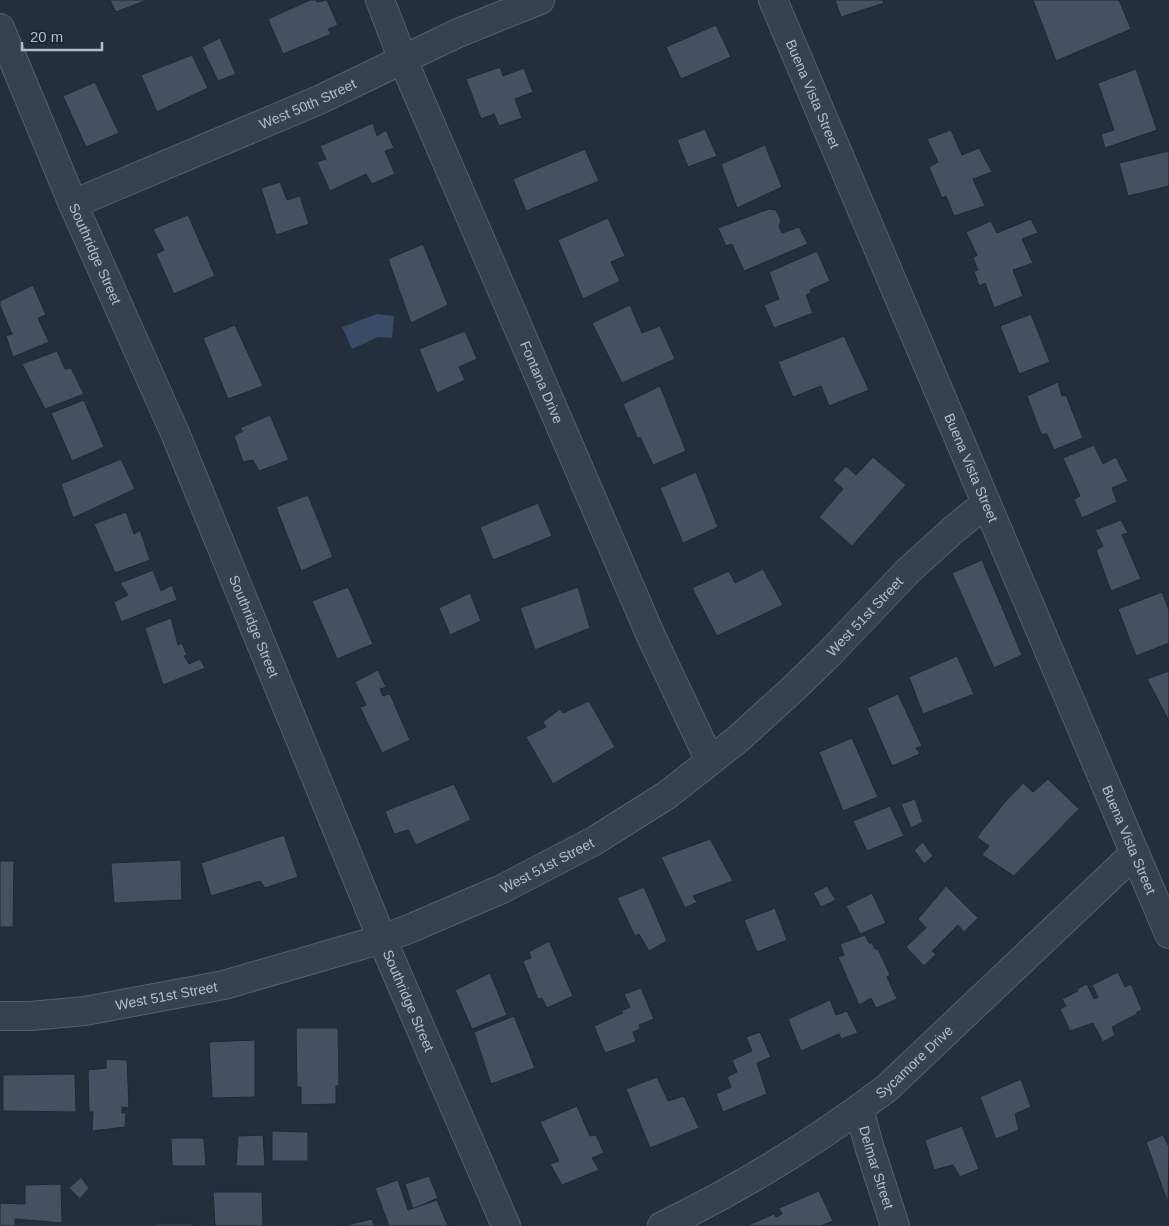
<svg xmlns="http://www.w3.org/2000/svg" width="1169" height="1226" viewBox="0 0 1169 1226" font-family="Helvetica,sans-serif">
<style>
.water{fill:#394c67}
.building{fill:#455162;stroke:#1f2835}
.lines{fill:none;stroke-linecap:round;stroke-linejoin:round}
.street-casing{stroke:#565f6c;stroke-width:30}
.street{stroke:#38414e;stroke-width:28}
.labels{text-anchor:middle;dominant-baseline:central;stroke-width:4;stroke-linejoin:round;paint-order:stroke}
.street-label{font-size:14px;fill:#b4bcc9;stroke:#1d2633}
</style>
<rect width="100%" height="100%" fill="#242f3e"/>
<polygon class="water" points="377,314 394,316 392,338 378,337 352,349 342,327"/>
<g class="building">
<polygon points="110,0 147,0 116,12"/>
<polygon points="310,0 316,0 317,2 327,0 338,25 328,29 331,34 283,54 268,19"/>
<polygon points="835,0 883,0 884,3 841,17"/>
<polygon points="1033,0 1119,0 1131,29 1056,61"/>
<polygon points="716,25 731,57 681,79 666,47"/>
<polygon points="220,38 236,74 218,81 202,47"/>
<polygon points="192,55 208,88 157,112 141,75"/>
<polygon points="500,67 503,76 524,68 533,92 515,99 522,118 499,126 494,114 481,119 466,79"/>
<polygon points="1136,69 1157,130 1105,148 1101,134 1114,130 1098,83"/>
<polygon points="95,82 119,133 86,147 63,96"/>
<polygon points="373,123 377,136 386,130 394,148 385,151 395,174 372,184 366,174 330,191 317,162 326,159 320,146"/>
<polygon points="705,129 717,156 688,167 677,140"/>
<polygon points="951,130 962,155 979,148 992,172 973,179 985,206 954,216 946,196 942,198 929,167 938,162 927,139"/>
<polygon points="765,145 782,187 737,208 721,164"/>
<polygon points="585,149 599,181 526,211 513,179"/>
<polygon points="1169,151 1169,186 1128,196 1119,163"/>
<polygon points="280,182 287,200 300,196 309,224 276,235 261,188"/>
<polygon points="769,209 776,210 781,220 779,227 782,233 799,227 808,244 744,271 732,244 726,246 718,228"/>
<polygon points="188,215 215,276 174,294 156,254 164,250 153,229"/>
<polygon points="608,218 625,256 611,262 620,281 583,299 558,240"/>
<polygon points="1031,219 1038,233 1022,239 1033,263 1013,270 1023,296 994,308 985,283 979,286 974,271 978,270 973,258 977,255 966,232 991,221 997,233"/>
<polygon points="423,244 448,305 411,323 388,259"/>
<polygon points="817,251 830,281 810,290 811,293 806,295 813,313 774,328 764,305 779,299 769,272"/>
<polygon points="33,285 46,315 38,318 49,342 13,357 6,336 12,334 0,306 0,301"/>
<polygon points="630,305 642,333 660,326 675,359 622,383 592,323"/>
<polygon points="1031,314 1050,362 1019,374 1000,326"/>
<polygon points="235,325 263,386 228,399 203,338"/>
<polygon points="465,331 477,359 459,367 465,380 437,393 419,349"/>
<polygon points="844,336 869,390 829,406 821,386 793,397 778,362"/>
<polygon points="57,351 65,369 71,368 84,394 45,409 22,364"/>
<polygon points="1058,382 1062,396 1066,395 1083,438 1054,450 1047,434 1041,434 1027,396"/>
<polygon points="660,386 686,451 653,465 640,437 638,439 623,404"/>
<polygon points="84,400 104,447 72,461 51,413"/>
<polygon points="270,415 289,460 259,471 253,460 243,462 234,436 243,431 240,428"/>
<polygon points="1094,445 1103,464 1116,457 1128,481 1112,488 1117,502 1082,518 1074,499 1080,496 1063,458"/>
<polygon points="873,457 906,485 852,546 819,517 843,489 833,480 846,466 856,475"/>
<polygon points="121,459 135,489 73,518 61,484"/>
<polygon points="696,472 718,527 683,543 660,488"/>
<polygon points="308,495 333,557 301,571 276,507"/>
<polygon points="538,503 552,536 493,560 480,527"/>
<polygon points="126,512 134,534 140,530 150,560 115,573 94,524"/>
<polygon points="1121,520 1128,533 1122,535 1141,579 1111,591 1096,550 1103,546 1095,530"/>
<polygon points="982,560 1022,655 994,668 952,573"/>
<polygon points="763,569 783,605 717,636 692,588 729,571 735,583"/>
<polygon points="153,570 161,591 172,585 177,600 121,622 114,602 128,595 120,583"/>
<polygon points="348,587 373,644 337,659 312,601"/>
<polygon points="578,587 590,628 535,650 520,608"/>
<polygon points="1162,592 1169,610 1169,643 1136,656 1118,609"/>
<polygon points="470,593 481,621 450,635 439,608"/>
<polygon points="171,618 178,645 182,643 187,655 184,656 189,664 200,659 205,668 163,685 145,628"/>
<polygon points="957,656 974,694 923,714 909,677"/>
<polygon points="378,670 386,687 380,689 383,696 390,694 410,740 382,753 360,707 366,705 355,682"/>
<polygon points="1169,671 1169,721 1147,679"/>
<polygon points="898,694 922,746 916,748 920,754 892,766 867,708"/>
<polygon points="589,701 615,747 553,784 526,737 546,727 543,722 560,709 563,713"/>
<polygon points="852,738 878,797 843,811 819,752"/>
<polygon points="1048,779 1079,809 1014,876 982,855 989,846 977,837 1005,802 1023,783 1033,792"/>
<polygon points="454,784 471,820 416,845 408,830 394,834 385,811"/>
<polygon points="915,799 923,822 911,828 901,804"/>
<polygon points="890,806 904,836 867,851 853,821"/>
<polygon points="284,835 298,877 265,888 260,881 211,896 201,863"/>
<polygon points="710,839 733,881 693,896 697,902 685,908 661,857"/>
<polygon points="923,842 933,856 924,864 914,850"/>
<polygon points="181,860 182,900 114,903 111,863"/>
<polygon points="0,861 14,861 13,927 0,927"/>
<polygon points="827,886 836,900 821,907 813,893"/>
<polygon points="946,886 978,918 964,932 958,925 932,951 936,954 924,966 906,947 926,928 918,919"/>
<polygon points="644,887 667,941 649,951 639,934 635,936 617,898"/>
<polygon points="872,893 886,923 860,934 846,906"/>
<polygon points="775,908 787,940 757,952 744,920"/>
<polygon points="865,935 869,943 872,943 875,949 878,949 890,975 887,977 897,999 876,1008 871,998 859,1005 838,957 844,955 840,944"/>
<polygon points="549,941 573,996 547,1008 542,998 538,999 523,961 531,958 529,952"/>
<polygon points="1118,972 1125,987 1131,984 1142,1010 1137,1012 1137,1014 1112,1027 1115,1035 1103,1042 1093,1023 1070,1031 1060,1009 1066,1006 1062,999 1078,991 1077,989 1087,984 1094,999 1098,997 1092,985"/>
<polygon points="490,973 507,1015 472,1029 455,990"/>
<polygon points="641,988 654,1019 639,1025 640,1029 633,1032 636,1042 605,1053 594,1026 623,1013 621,1011 630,1007 624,994"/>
<polygon points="830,1000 836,1015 847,1011 858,1033 841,1039 839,1034 801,1051 788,1019"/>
<polygon points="514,1016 535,1068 491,1084 474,1032"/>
<polygon points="296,1028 338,1028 339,1086 336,1086 336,1104 301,1105 301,1087 297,1087"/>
<polygon points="760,1032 771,1057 757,1063 767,1094 723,1112 716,1094 731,1087 727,1077 737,1072 732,1060 752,1051 746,1037"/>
<polygon points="255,1040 255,1097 212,1098 209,1042"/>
<polygon points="106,1059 127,1060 129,1108 122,1107 122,1113 126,1113 125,1127 92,1131 93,1112 89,1112 88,1070 106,1068"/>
<polygon points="75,1074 76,1112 3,1111 3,1075"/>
<polygon points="657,1077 668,1101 684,1096 699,1128 650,1148 626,1089"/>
<polygon points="1021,1079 1031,1107 1015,1114 1019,1130 996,1139 980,1097"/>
<polygon points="577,1106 590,1136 596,1135 604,1153 592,1158 599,1170 562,1185 550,1164 559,1161 540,1122"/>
<polygon points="962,1126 979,1169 960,1177 953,1165 934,1170 925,1140"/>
<polygon points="272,1131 308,1132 308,1161 272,1161"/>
<polygon points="263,1135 265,1166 236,1166 238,1136"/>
<polygon points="1163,1135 1168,1145 1169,1144 1168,1203 1146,1142"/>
<polygon points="171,1138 204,1138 206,1166 172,1166"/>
<polygon points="429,1176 438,1198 413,1209 405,1184"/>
<polygon points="81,1177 89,1188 80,1199 69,1188"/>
<polygon points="398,1180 408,1210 437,1200 448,1226 389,1226 375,1188"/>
<polygon points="61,1184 62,1223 15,1219 15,1226 0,1226 0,1203 25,1204 25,1185"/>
<polygon points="819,1191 833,1221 821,1226 746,1226 774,1214 776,1217 782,1214 779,1208"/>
<polygon points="213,1192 262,1192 263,1226 215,1226"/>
<polygon points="372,1219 374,1226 342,1226"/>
<rect x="155" y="1224" width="37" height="2"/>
</g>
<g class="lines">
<g class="street-casing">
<g id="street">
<path id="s1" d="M380,0L403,60L651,636L710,761"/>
<path id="s2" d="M773,0L1169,934"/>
<path id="s3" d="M0,28L73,204L175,433L382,939L506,1226"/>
<path id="s4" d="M73,204L319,100L458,33L540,0"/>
<path id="s5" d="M0,1016H31L85,1011L224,985L382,939L409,929L502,889L594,841L667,795L738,739L793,689L829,654L908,571L952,531L986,503"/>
<path id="s6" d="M859,1109L870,1149L895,1226"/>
<path id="s7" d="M662,1226C741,1188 817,1141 887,1088L1135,853"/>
</g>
</g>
<use href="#street" class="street"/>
</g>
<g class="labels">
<g class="street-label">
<text stroke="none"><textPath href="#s2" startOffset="102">Buena Vista Street</textPath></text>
<text stroke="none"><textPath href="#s4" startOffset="255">West 50th Street</textPath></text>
<text stroke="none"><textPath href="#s3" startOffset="245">Southridge Street</textPath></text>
<text stroke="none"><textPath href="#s1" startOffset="415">Fontana Drive</textPath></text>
<text stroke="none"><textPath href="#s2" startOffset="508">Buena Vista Street</textPath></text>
<text stroke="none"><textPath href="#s5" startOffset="978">West 51st Street</textPath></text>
<text stroke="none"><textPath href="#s3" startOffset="650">Southridge Street</textPath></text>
<text stroke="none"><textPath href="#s2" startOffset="912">Buena Vista Street</textPath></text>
<text stroke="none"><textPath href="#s5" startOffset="572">West 51st Street</textPath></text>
<text stroke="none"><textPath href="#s5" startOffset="168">West 51st Street</textPath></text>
<text stroke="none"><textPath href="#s3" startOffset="1055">Southridge Street</textPath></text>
<text stroke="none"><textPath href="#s7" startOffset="302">Sycamore Drive</textPath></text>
<text stroke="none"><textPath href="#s6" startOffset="61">Delmar Street</textPath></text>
</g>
</g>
<path d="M22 42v8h80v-8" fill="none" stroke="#b4bcc9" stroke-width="2.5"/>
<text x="30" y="42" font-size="15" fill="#b4bcc9" stroke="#1d2633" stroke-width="4" paint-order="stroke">20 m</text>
</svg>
